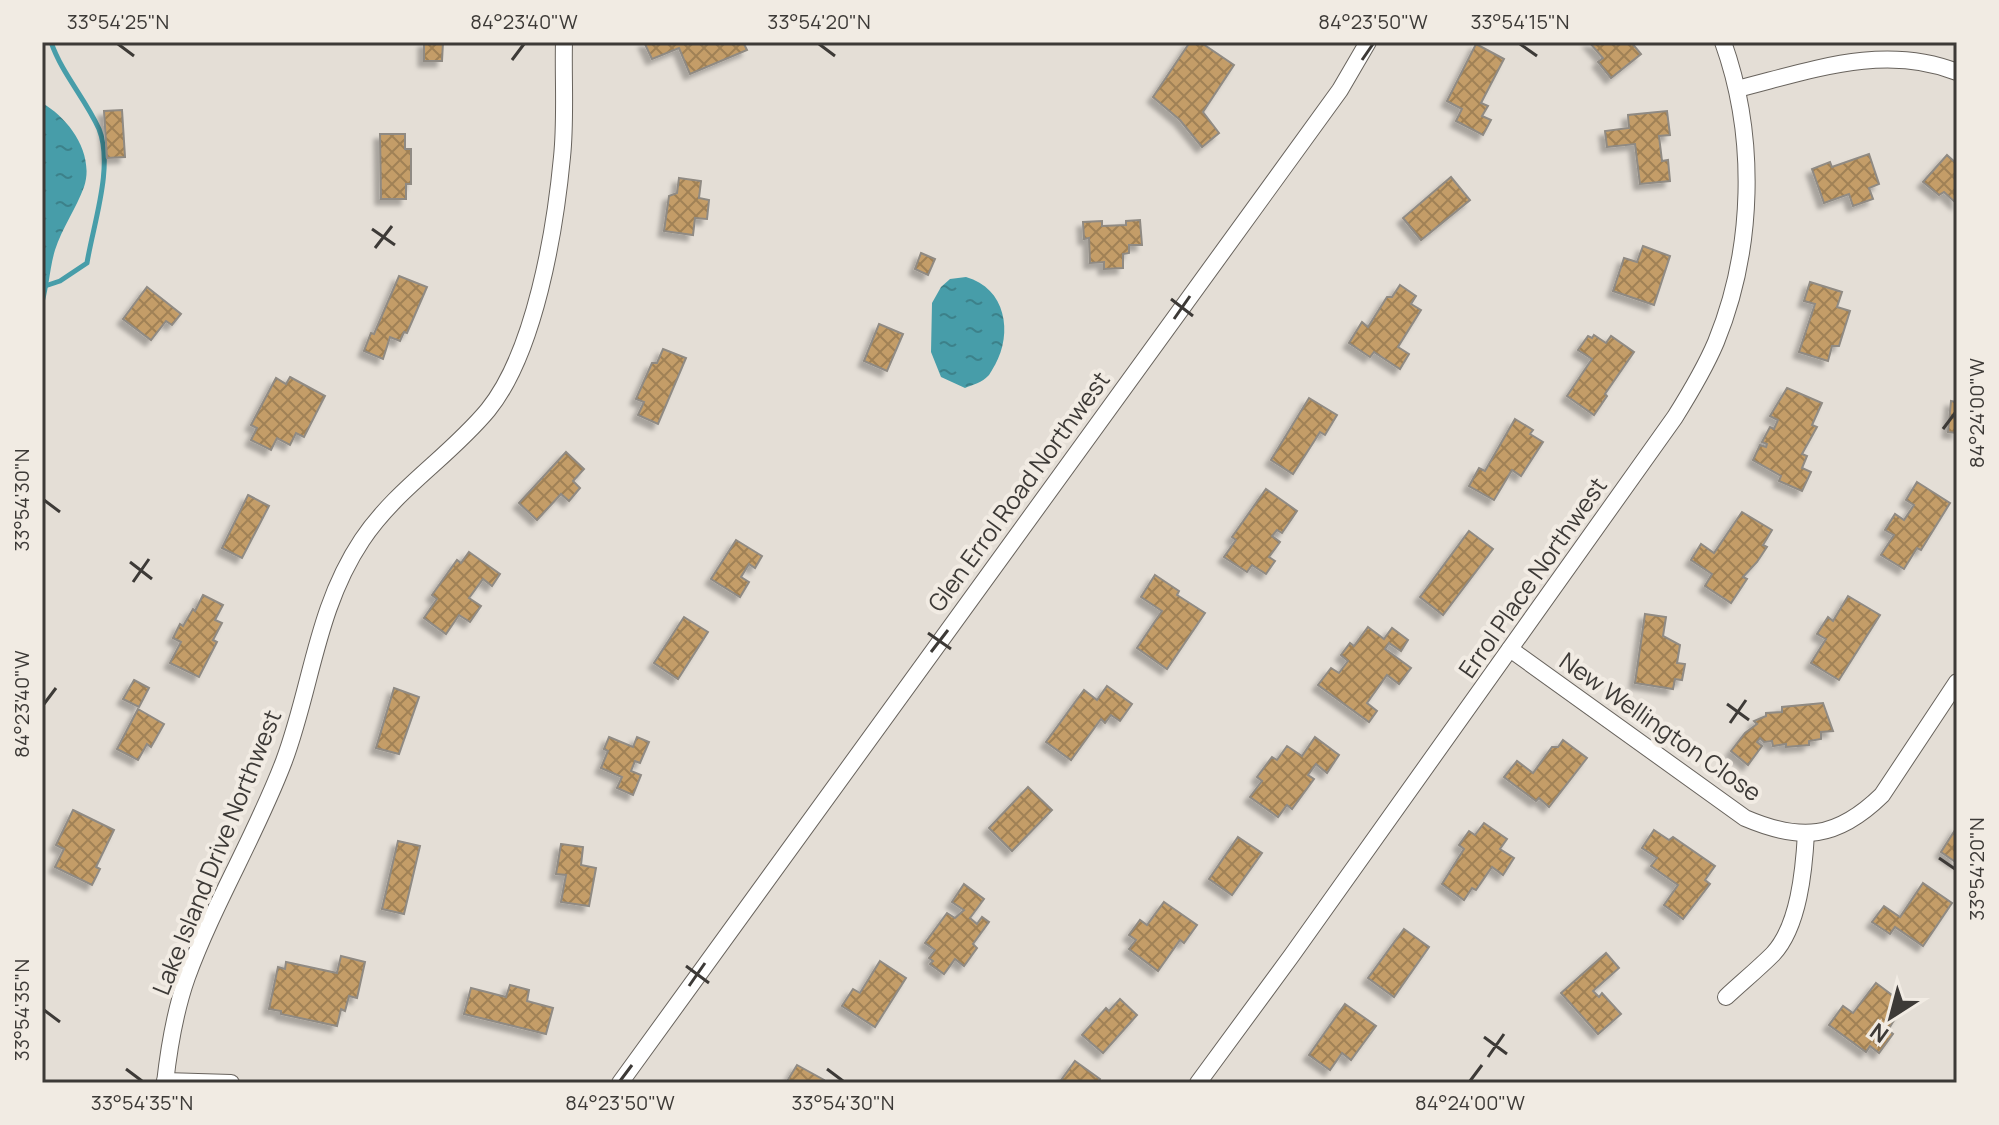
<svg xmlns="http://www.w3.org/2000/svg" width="1999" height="1125" viewBox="0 0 1999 1125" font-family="Manrope,sans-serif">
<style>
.water{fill:url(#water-ripples)}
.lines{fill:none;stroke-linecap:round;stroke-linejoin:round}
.stream{stroke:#479da9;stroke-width:5}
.building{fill:url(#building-cross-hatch);stroke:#8f8a83;stroke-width:2;filter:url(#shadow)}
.street-casing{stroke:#68635d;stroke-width:18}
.street{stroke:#fff;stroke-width:16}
.ticks{fill:none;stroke:#3d3a37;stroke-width:3}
.labels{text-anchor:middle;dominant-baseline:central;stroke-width:8;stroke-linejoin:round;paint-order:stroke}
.street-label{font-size:24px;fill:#3d3a37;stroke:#f1ebe3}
.neatline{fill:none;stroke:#3d3a37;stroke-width:3}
.ticks-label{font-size:20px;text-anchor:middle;fill:#3d3a37}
</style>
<defs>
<pattern id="water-ripples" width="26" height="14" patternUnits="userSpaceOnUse" patternTransform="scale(2)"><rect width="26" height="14" fill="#479da9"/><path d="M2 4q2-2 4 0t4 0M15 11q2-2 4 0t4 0" fill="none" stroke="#3c818a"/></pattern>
<pattern id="building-cross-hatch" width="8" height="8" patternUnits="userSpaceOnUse" patternTransform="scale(2)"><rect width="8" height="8" fill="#c49d67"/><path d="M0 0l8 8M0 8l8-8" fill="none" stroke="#a08156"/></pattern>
<filter id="shadow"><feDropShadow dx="-5.5" dy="5.5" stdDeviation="2" flood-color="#0004"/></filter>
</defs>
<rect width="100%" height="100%" fill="#e4ded6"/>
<g class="water">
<path d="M42,103C69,118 95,154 84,187C76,209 62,228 55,250C49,270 49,291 42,311Z"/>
<path d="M966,277C1006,288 1013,333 995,365C994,366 989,376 988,376C983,382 972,385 965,388L941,377L931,352L932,303L941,287L950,279Z"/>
</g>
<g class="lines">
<path class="stream" d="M42,287L60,281L87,263C93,225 114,166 99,129C85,98 62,74 51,42"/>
</g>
<g class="building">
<polygon points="424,42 443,42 442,61 424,61"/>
<polygon points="644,42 743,42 747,50 690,74 679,48 652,59"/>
<polygon points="1190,42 1200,42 1234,65 1203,112 1219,133 1202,147 1180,120 1153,97"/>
<polygon points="1589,42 1631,42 1641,54 1611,78 1598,62 1603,58"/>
<polygon points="1476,44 1504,59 1481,103 1488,106 1482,116 1491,120 1483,135 1456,121 1462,109 1447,101"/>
<polygon points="122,110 125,157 107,158 104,111"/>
<polygon points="1667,111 1670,135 1659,136 1662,161 1668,160 1670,181 1640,184 1635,144 1607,147 1605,131 1629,128 1628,115"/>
<polygon points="380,134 405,134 405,149 411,149 411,184 406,184 406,199 381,199"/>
<polygon points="1869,154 1879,184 1869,188 1873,199 1853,206 1849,194 1824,203 1812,169 1830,162 1832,167"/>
<polygon points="1947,155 1957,164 1957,204 1944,192 1939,195 1923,182"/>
<polygon points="1451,177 1470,200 1421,240 1403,218"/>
<polygon points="679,178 701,181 699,198 709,200 707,219 695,218 693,235 664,231 669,196 677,193"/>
<polygon points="1140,220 1142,245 1129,245 1129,253 1123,254 1123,268 1104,269 1104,262 1090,263 1089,238 1084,239 1083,222 1102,221 1102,226 1126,225 1126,221"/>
<polygon points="1643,246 1670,256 1654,305 1613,291 1624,258 1637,262"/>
<polygon points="921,253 935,259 928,275 915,269"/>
<polygon points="399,276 427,287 407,333 404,332 400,341 390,337 383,359 364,351 371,333 374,334"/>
<polygon points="1810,282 1842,292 1837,307 1850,311 1839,346 1832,346 1828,361 1799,352 1815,304 1804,301"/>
<polygon points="1400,285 1416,296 1411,304 1421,310 1398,347 1409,354 1400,369 1374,352 1370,357 1349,343 1362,322 1368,327 1387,297 1392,297"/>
<polygon points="147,287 181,314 172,325 166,321 151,340 123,319"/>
<polygon points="879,324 903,334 887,371 864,361"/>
<polygon points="1594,335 1606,343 1611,336 1634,352 1605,394 1607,396 1594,415 1567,396 1592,359 1578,350 1588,336 1592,338"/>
<polygon points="663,349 686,358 658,424 638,415 644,402 636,399 652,363 657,363"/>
<polygon points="290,377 325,396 304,437 296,433 290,445 277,438 271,450 251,440 257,428 251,425 276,378 286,384"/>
<polygon points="1787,388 1822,403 1812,425 1817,427 1802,454 1807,456 1802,468 1811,472 1802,491 1779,481 1781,476 1753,460 1760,445 1766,447 1767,444 1762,442 1770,427 1774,429 1778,420 1770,416"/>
<polygon points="1309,398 1337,415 1325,435 1320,432 1293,474 1271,460"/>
<polygon points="1951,401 1957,402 1957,433 1948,432"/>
<polygon points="1515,419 1533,430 1530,434 1543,442 1521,476 1512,470 1494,500 1469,486 1479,468 1485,471"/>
<polygon points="566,452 584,469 573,481 580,488 569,501 561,494 537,520 519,503"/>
<polygon points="1917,482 1950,503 1921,550 1917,548 1904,569 1881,555 1894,535 1885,530 1895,514 1904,520 1914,505 1906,500"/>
<polygon points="1266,489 1297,511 1282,533 1277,530 1272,536 1280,542 1269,557 1275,561 1266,574 1252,565 1247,572 1224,557 1236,540 1232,537"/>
<polygon points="248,495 269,506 242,558 222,548"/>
<polygon points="1742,512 1772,530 1763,545 1767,547 1757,562 1743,577 1747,579 1731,603 1705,586 1712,574 1691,560 1701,544 1714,553"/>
<polygon points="1469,531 1493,549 1443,615 1420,597"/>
<polygon points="736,540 762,556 755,568 749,564 741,577 749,582 740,597 711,579"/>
<polygon points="469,552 500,574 492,586 483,579 469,598 481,606 470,622 459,615 446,634 424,618 437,599 432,595 457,560 461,563"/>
<polygon points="1155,575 1179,591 1177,595 1205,613 1167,669 1137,648 1162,611 1141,597"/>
<polygon points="203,595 223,605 215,620 222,623 213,640 217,642 199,677 170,663 181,642 173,638 180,624 183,626 193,609 195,611"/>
<polygon points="1848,596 1880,615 1839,680 1811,663 1826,639 1817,634 1828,617 1833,621"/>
<polygon points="1645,614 1666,617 1663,636 1680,645 1677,663 1685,664 1682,680 1675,679 1673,689 1635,683"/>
<polygon points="684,617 708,632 678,679 654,663"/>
<polygon points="1368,627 1384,639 1392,628 1408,640 1401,651 1389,643 1385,649 1411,668 1399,684 1387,675 1367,703 1377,711 1369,722 1318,685 1331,668 1339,673 1348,661 1341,655 1350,643 1354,646"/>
<polygon points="134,680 149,688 139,707 123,699"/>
<polygon points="1107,686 1132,704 1120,721 1111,715 1105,723 1101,719 1071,760 1046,742 1084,690 1097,700"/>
<polygon points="394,688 419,697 399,754 376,748"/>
<polygon points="1823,703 1833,731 1821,732 1821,739 1809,741 1809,745 1786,747 1786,744 1773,746 1772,741 1764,742 1760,738 1757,742 1762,746 1748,765 1731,751 1745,733 1757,724 1754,721 1766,716 1766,713 1782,712 1782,707"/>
<polygon points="138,709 164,724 151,747 147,744 138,760 117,749"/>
<polygon points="609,737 633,747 637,737 649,742 640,763 635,761 631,771 641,775 633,795 617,788 622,777 601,768 608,751 604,749"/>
<polygon points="1315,737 1339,755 1327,773 1316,764 1308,775 1314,779 1292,809 1287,805 1278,817 1250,797 1262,781 1257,777 1272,757 1277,760 1287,746 1302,756"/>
<polygon points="1563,740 1587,758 1549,807 1539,798 1536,801 1504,777 1517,761 1533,773 1552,747 1558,747"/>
<polygon points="1028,787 1052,810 1012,851 989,828"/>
<polygon points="73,810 114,830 96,867 100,869 92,885 55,867 64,849 56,845"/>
<polygon points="1484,823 1507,839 1500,849 1514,858 1503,875 1492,867 1476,890 1472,888 1464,900 1442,884 1464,849 1459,845 1469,831 1475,835"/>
<polygon points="1957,827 1957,863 1941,852"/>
<polygon points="1654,830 1669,840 1673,837 1715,866 1705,880 1710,884 1683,919 1664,905 1678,885 1651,866 1657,858 1642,848"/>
<polygon points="1238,837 1262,853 1232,895 1209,879"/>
<polygon points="398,841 420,846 404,914 382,909"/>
<polygon points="561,844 583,847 581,865 596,868 589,906 561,902 566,875 556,874"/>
<polygon points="1923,883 1952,903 1923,946 1895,927 1890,934 1872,922 1884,906 1900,917"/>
<polygon points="964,884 984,899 970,918 977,924 982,917 989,922 973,944 977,948 964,966 955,959 944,974 930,964 933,961 929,958 935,950 925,943 947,913 955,918 964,910 952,902"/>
<polygon points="1164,902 1197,925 1184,943 1180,940 1158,971 1129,949 1136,940 1129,935 1140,920 1147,925"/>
<polygon points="1404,929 1429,947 1394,997 1368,978"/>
<polygon points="1606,953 1619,968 1593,991 1599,997 1602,993 1621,1014 1598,1034 1561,993"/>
<polygon points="341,956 365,962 357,998 349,996 345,1011 341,1009 337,1026 281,1014 281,1011 269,1009 278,967 285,969 286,962 337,973"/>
<polygon points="880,961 906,978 875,1027 842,1006 853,989 860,993"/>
<polygon points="1876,983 1904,1004 1888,1030 1893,1034 1879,1053 1870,1046 1866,1052 1829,1025 1843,1006 1853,1013"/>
<polygon points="510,985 529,990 527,1001 553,1008 546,1034 464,1014 471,988 506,997"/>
<polygon points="1120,999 1137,1015 1103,1053 1082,1035 1106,1008 1109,1011"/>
<polygon points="1345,1004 1376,1026 1351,1060 1342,1053 1330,1070 1309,1055"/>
<polygon points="1075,1061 1100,1079 1098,1083 1059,1083"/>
<polygon points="797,1065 824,1080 823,1083 786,1083"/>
</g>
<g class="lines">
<g class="street-casing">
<g id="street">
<path d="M1737,89C1810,71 1883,43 1957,72"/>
<path d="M1510,649L1745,818C1801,842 1837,839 1882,795L1957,682"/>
<path d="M1726,997C1741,983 1758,969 1773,954C1799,926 1804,870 1806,833"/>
<polyline points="165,1081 231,1083"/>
<path d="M165,1083C169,1047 175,1011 187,977C214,903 256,835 284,761C312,686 316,609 362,540C396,489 449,457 488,410C535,352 555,231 562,157C566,119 563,80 564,42"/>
<polyline points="620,1083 1340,90 1368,42"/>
<path d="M1198,1083L1292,955L1675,417C1690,393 1705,368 1716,342C1754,249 1757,137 1723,42"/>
</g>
</g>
<use href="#street" class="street"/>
</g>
<path class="ticks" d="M118,44L134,56M819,44L835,56M1520,44L1537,56M512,60L524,44M1362,60L1373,44M372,229L395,245M375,248L392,226M1171,299L1193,316M1174,319L1190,296M1943,429L1955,413M44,500L60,512M130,562L152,579M133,582L149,559M928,633L951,649M931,652L948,630M44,704L56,688M1727,704L1749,720M1730,723L1746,700M1939,858L1955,869M686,966L709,983M689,986L705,963M44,1010L60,1022M1484,1037L1507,1054M1488,1057L1504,1034M126,1069L142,1081M827,1069L843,1081M620,1081L632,1065M1470,1081L1482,1065"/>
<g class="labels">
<g class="street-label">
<text transform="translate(1018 491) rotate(-54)">Glen Errol Road Northwest</text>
<text transform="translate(1532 577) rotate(-55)">Errol Place Northwest</text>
<text transform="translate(1661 726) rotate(35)">New Wellington Close</text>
<text transform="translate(216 852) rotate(-68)">Lake Island Drive Northwest</text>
</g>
</g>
<rect width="1999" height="1125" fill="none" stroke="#f1ebe3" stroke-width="88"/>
<g transform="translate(1891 1017) rotate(216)" stroke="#f1ebe3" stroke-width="6" paint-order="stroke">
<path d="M0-6L14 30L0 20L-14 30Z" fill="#3d3a37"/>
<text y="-12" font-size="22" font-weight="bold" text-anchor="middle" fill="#3d3a37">N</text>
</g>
<rect x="44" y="44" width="1911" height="1037" class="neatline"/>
<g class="ticks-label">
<text x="118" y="29">33°54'25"N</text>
<text x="524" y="29">84°23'40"W</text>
<text x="819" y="29">33°54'20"N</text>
<text x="1373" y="29">84°23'50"W</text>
<text x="1520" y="29">33°54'15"N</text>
<text transform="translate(1977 413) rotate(-90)" y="7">84°24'00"W</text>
<text transform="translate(22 500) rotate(-90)" y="7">33°54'30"N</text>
<text transform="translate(22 704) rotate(-90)" y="7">84°23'40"W</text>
<text transform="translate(1977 869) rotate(-90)" y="7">33°54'20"N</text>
<text transform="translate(22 1010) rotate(-90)" y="7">33°54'35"N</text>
<text x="142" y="1110">33°54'35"N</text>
<text x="620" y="1110">84°23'50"W</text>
<text x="843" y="1110">33°54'30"N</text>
<text x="1470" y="1110">84°24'00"W</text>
</g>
</svg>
